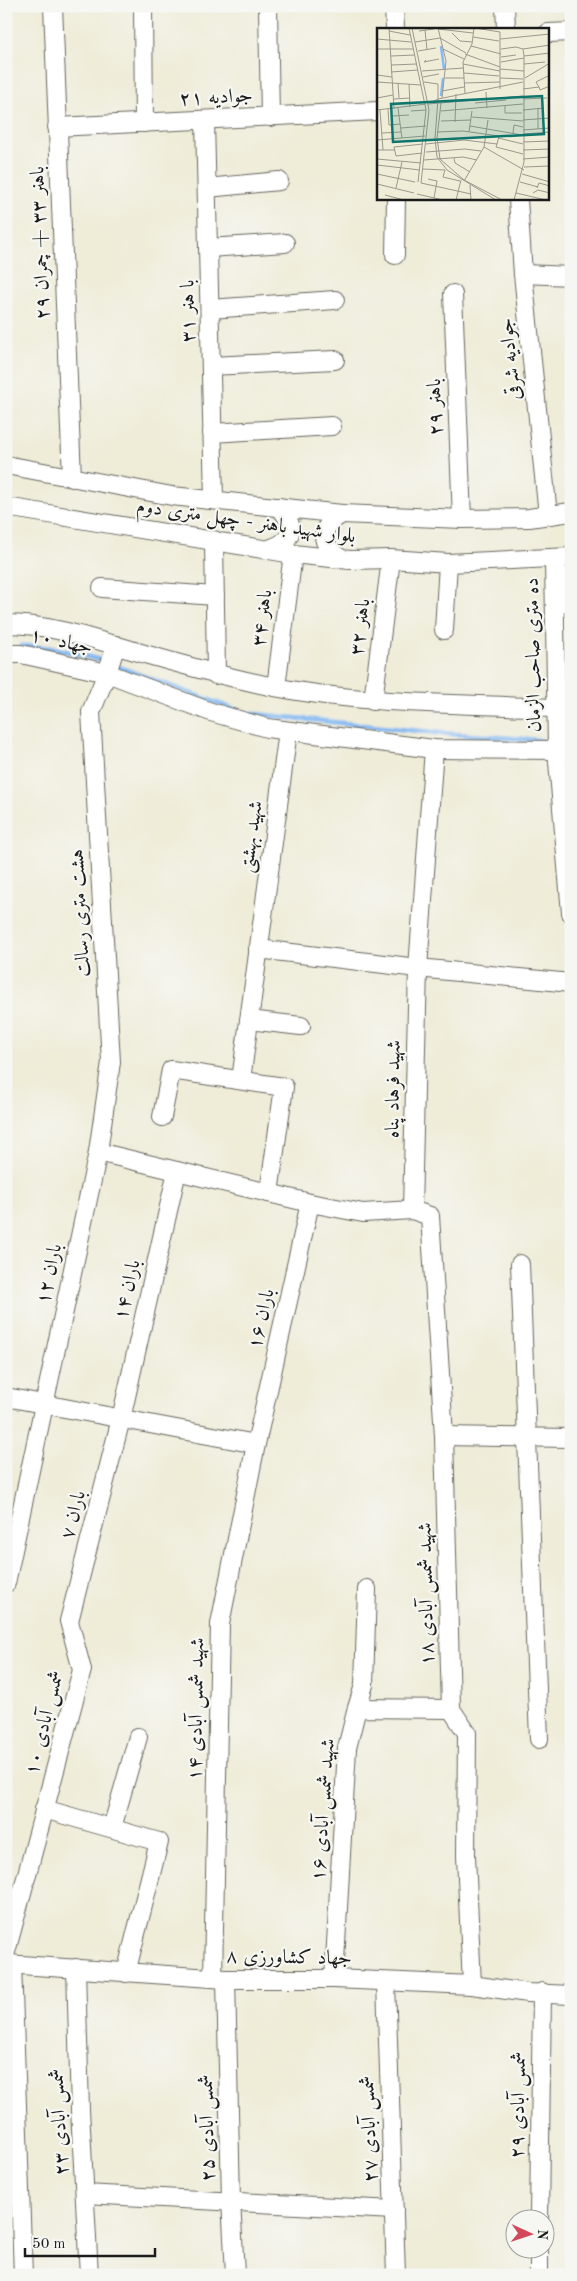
<svg xmlns="http://www.w3.org/2000/svg" width="577" height="2281" viewBox="0 0 577 2281" font-family="'Old Standard TT',Amiri,serif">
<style>
.lines{fill:none;stroke-linecap:round;stroke-linejoin:round}
.stream{stroke:#85baf3;stroke-width:5}
.minor-casing{stroke:#66655e;stroke-width:20}
.minor{stroke:#fff;stroke-width:18}
.labels{text-anchor:middle;dominant-baseline:central;stroke-width:4.5;stroke-linejoin:round;paint-order:stroke}
.street-label{font-size:20px;fill:#1c1c1c;stroke:#f6f6f2}
.inset-river{fill:none;stroke:#85baf3;stroke-width:2.5}
.inset-road{fill:none;stroke:#9b998d;stroke-width:1}
.view{fill:#0f766e;fill-opacity:0.15;stroke:#0f766e;stroke-width:2.5}
.inset-edge{fill:none;stroke:#1c1c1c;stroke-width:2.5}
</style>
<rect width="100%" height="100%" fill="#f6f6f2"/>
<filter id="ink" filterUnits="userSpaceOnUse"><feTurbulence type="fractalNoise" baseFrequency=".02" numOctaves="2"/><feDisplacementMap in="SourceGraphic" scale="10" xChannelSelector="R" yChannelSelector="G"/><feConvolveMatrix kernelMatrix="1 2 1 2 8 2 1 2 1" color-interpolation-filters="sRGB"/></filter>
<filter id="wash" filterUnits="userSpaceOnUse"><feTurbulence type="fractalNoise" baseFrequency=".0096" numOctaves="4" result="noise"/><feDisplacementMap in="SourceGraphic" scale="20" xChannelSelector="R" yChannelSelector="G"/><feGaussianBlur stdDeviation="1.12" result="paint"/><feColorMatrix in="noise" values="0 0 0 0 0 0 0 0 0 0 0 0 0 0 0 0 0 1.4 0 .05"/><feComposite in="paint" operator="in"/></filter>
<g filter="url(#wash)">
<rect width="100%" height="100%" fill="#efecd8"/>
<g class="lines">
<g class="stream">
<polyline points="22,646 53,648 97,659 244,713 439,733 537,740 548,743"/>
<polyline points="559,745 571,748"/>
</g>
</g>
</g>
<g filter="url(#ink)">
<g class="lines">
<g class="minor-casing">
<g id="minor">
<polyline points="53,6 72,478"/>
<polyline points="143,6 144,123"/>
<polyline points="268,6 270,117"/>
<polyline points="394,6 395,29"/>
<polyline points="505,6 506,29"/>
<polyline points="548,33 571,32"/>
<polyline points="205,121 214,500"/>
<polyline points="57,127 378,111"/>
<polyline points="207,188 279,181"/>
<polyline points="518,199 523,274 548,515"/>
<polyline points="208,248 285,243"/>
<polyline points="395,255 396,199"/>
<polyline points="523,274 571,276"/>
<polyline points="453,294 462,519"/>
<polyline points="210,309 335,300"/>
<polyline points="211,366 335,360"/>
<polyline points="212,433 332,426"/>
<polyline points="6,465 172,496 342,514 462,519 529,518 571,512"/>
<polyline points="6,507 293,554 350,560 391,559 448,563 571,557"/>
<polyline points="214,540 216,675"/>
<path d="M269,549C294,541 297,526 279,507"/>
<path d="M340,558C318,543 319,527 342,514"/>
<polyline points="554,559 557,750 571,913"/>
<polyline points="558,571 571,606"/>
<polyline points="102,588 215,596"/>
<path d="M6,624C48,624 91,638 131,650C179,664 225,677 274,687C372,706 472,703 571,709"/>
<polyline points="444,630 448,563"/>
<polyline points="6,654 21,654 107,673 211,712 267,728 434,749 557,750"/>
<polyline points="276,687 293,554"/>
<polyline points="373,701 391,559"/>
<polyline points="258,949 418,968 571,983"/>
<polyline points="249,1020 301,1026"/>
<polyline points="241,1080 288,731"/>
<polyline points="162,1117 171,1070 284,1087 269,1193"/>
<polyline points="98,1152 310,1203 363,1213 412,1210 430,1216 444,1436 451,1709 467,1733 466,1856 472,1985"/>
<polyline points="412,1210 418,968 434,749"/>
<polyline points="520,1264 539,1739"/>
<polyline points="6,1397 256,1444"/>
<polyline points="444,1436 571,1438"/>
<polyline points="6,1583 98,1152 111,1062 91,712 107,673 116,645"/>
<polyline points="357,1708 364,1685 367,1589"/>
<polyline points="44,1809 159,1842 126,1973"/>
<polyline points="112,1828 138,1737"/>
<polyline points="6,1952 82,1670 69,1621 121,1419 177,1171"/>
<polyline points="6,1964 226,1979 334,1979 472,1985 528,1993 571,1995"/>
<polyline points="12,1964 23,2275"/>
<polyline points="76,1968 80,2110 89,2275"/>
<polyline points="213,1978 220,1624 256,1444 310,1203"/>
<polyline points="226,1979 231,2200 235,2275"/>
<polyline points="334,1979 347,1748 357,1708 451,1709"/>
<polyline points="386,1983 396,2275"/>
<polyline points="85,2194 394,2210"/>
<polyline points="539,2218 542,1992"/>
<polyline points="539,2275 539,2248"/>
</g>
</g>
<use href="#minor" class="minor"/>
</g>
</g>
<g class="labels">
<g class="street-label">
<text transform="translate(216 98) rotate(-3)">جوادیه ۲۱</text>
<text transform="translate(41 243) rotate(-92)">باهنر ۳۳ + چمران ۲۹</text>
<text transform="translate(189 311) rotate(-91)">با هنر ۳۱</text>
<text transform="translate(511 359) rotate(-96)">جوادیه شرقی</text>
<text transform="translate(436 407) rotate(-92)">باهنر ۲۹</text>
<text transform="translate(246 522) rotate(8)">بلوار شهید باهنر - چهل متری دوم</text>
<text transform="translate(263 618) rotate(-83)">باهنر ۳۴</text>
<text transform="translate(361 627) rotate(-83)">باهنر ۳۲</text>
<text transform="translate(61 642) rotate(12)">جهاد ۱۰</text>
<text transform="translate(534 655) rotate(-91)">ده متری صاحب الزمان</text>
<text transform="translate(252 837) rotate(-82)">شهید بهشتی</text>
<text transform="translate(81 913) rotate(-93)">هشت متری رسالت</text>
<text transform="translate(394 1089) rotate(-89)">شهید فرهاد پناه</text>
<text transform="translate(50 1274) rotate(-78)">باران ۱۲</text>
<text transform="translate(128 1290) rotate(-77)">باران ۱۴</text>
<text transform="translate(262 1319) rotate(-77)">باران ۱۶</text>
<text transform="translate(74 1515) rotate(-75)">باران ۷</text>
<text transform="translate(427 1594) rotate(-91)">شهید شمس آبادی ۱۸</text>
<text transform="translate(197 1709) rotate(-89)">شهید شمس آبادی ۱۴</text>
<text transform="translate(45 1723) rotate(-76)">شمس آبادی ۱۰</text>
<text transform="translate(324 1810) rotate(-86)">شهید شمس آبادی ۱۶</text>
<text transform="translate(289 1958) rotate(1)">جهاد کشاورزی ۸</text>
<text transform="translate(519 2105) rotate(-89)">شمس آبادی ۲۹</text>
<text transform="translate(60 2122) rotate(-93)">شمس آبادی ۲۳</text>
<text transform="translate(208 2128) rotate(-91)">شمس آبادی ۲۵</text>
<text transform="translate(370 2129) rotate(-92)">شمس آبادی ۲۷</text>
</g>
</g>
<g transform="translate(377 28)">
<rect width="172" height="172" fill="#efecd8"/>
<path class="inset-river" d="M64,18L67,41M64,68L66,50"/>
<path class="inset-road" d="M12,0L17,81M32,0L49,82L41,154M35,0L52,82L44,155L94,166M61,0L69,33L65,70M98,0L123,4V61M61,1L96,5M48,2L50,22M12,3L33,7M42,3L57,1M75,5L83,13L95,14M96,9L122,13M0,11L34,14M123,11L173,6M38,14L63,10L89,25M94,18L124,26M0,21H36M66,21L87,31M124,21L139,19L146,21L147,28V134L137,172M146,21L173,17M41,23L59,20M88,26L123,39M14,28L38,27M147,28L173,25M124,29L139,27M49,32L47,34L62,31M124,34L147,30M86,36L123,43M147,36L168,34M14,37L40,36M123,41L147,43M45,43L86,40M14,44L41,42M87,45L122,48M0,47L15,49M46,49L62,46M68,50H87M123,50L146,51M148,50L173,35M0,54L44,57M47,54L61,56V71L53,75M21,55L22,70M87,55L123,54M32,56L33,79M162,59L159,54L173,47M146,61L162,59L163,62L173,58M65,63L87,59M109,64L110,80M88,65L86,34L95,16L97,0M0,70L16,67M17,71L33,70M146,71L170,70M64,75L60,110L63,131L87,152L125,172M98,75L129,72M51,76L146,68M128,78V85H145M21,80L25,110M161,80V101M11,81L12,97L23,96M0,82L49,76M3,82L6,122M146,82L167,80M34,83L49,82M64,83L146,76M15,88L32,87M95,89L146,93M146,92L173,90M64,93L94,92M78,94L79,66M93,98L145,107M24,100L49,98M146,102L173,100M60,104L86,103L122,108L120,116M92,104L95,83M5,105L24,104M136,105L137,97L146,99M146,106L173,104M121,110L146,116M0,112L48,108M146,114L173,113M49,116L87,112L120,116M120,116L119,119L146,126M107,119L147,142M0,122H18M146,122L173,121M49,124L88,121L104,123M45,125L19,128L17,119L46,116M77,130L78,135L93,144M0,131L44,135M146,131L173,129M47,132L86,129L100,132M0,137L43,142M147,139L173,138M46,141L68,142M68,142L66,149L83,153M0,146L38,154M145,146L173,154M51,151L60,153L57,170M87,153L107,119L111,92M143,154L161,159M0,156L37,165M93,157L94,172M19,160L25,134M160,160L162,155L173,158M139,165L169,172M156,165L161,162L173,165M40,166L66,172M8,167L27,172M79,172L84,152M119,172L70,142L60,129L58,110L61,71L146,54"/>
<path class="view" d="M165,68L167,106L16,114L14,76Z"/>
<rect width="172" height="172" class="inset-edge"/>
</g>
<rect width="577" height="2281" fill="none" stroke="#f6f6f2" stroke-width="25"/>
<g transform="translate(530 2234) rotate(93)"><circle r="24" fill="#f6f6f2" stroke="#9f9f9c"/>
<path d="M0-4L9 19L0 12L-9 19Z" fill="#d1495b"/>
<text y="-8" font-size="14" font-weight="bold" text-anchor="middle" fill="#1c1c1c">N</text>
</g>
<path d="M25 2248v8h130v-8" fill="none" stroke="#1c1c1c" stroke-width="2.5"/>
<text x="32" y="2248" font-size="15" fill="#1c1c1c" stroke="#f6f6f2" stroke-width="4" paint-order="stroke">50 m</text>
</svg>
